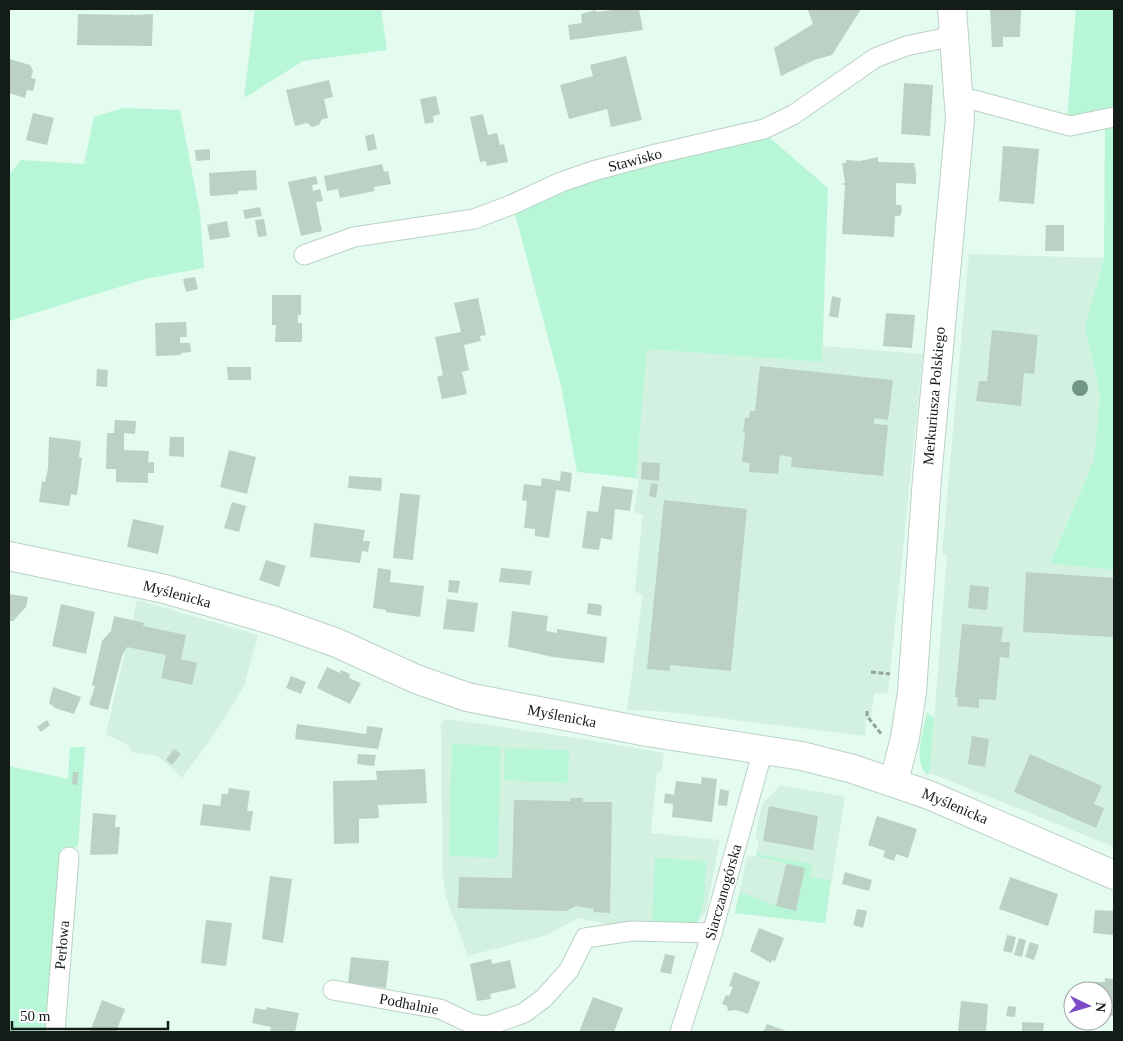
<svg xmlns="http://www.w3.org/2000/svg" width="1123" height="1041" viewBox="0 0 1123 1041" font-family="Georgia,serif">
<style>
.built{fill:#d2f1e0}
.green{fill:#b7f6d7}
.building{fill:#bbd1c5}
.lines{fill:none;stroke-linecap:round;stroke-linejoin:round}
.street-casing{stroke:#bbd1c5;stroke-width:21}
.secondary-casing{stroke:#bbd1c5;stroke-width:30}
.path{stroke:#91a299;stroke-width:3;stroke-dasharray:5 2.5;stroke-linecap:butt}
.street{stroke:#fff;stroke-width:19}
.secondary{stroke:#fff;stroke-width:28}
.tree{fill:#729786}
.labels{text-anchor:middle;dominant-baseline:central;stroke-width:4;stroke-linejoin:round;paint-order:stroke}
.street-label{font-size:15px;fill:#141c18;stroke:#fff}
</style>
<rect width="100%" height="100%" fill="#e4fbef"/>
<g class="built">
<polygon points="969,254 1104,258 1085,328 1100,394 1094,460 1050,562 1114,570 1114,847 930,773 947,555 942,554"/>
<polygon points="823,346 923,354 888,694 874,693 871,719 866,720 865,736 670,712 627,710 643,594 635,592 643,514 634,512 639,479 636,478 647,349 822,362"/>
<polygon points="137,600 258,635 244,686 216,731 182,778 158,756 131,752 128,745 106,734"/>
<polygon points="446,719 583,739 664,753 661,772 657,772 651,833 720,840 706,911 694,927 616,926 578,918 547,935 468,956 446,897 443,880 441,723"/>
<polygon points="781,785 845,797 825,923 735,913 747,857 756,856 759,840 755,838 762,804"/>
</g>
<g class="green">
<polygon points="255,9 381,9 387,50 303,61 244,98"/>
<polygon points="1076,9 1114,9 1114,112 1067,119"/>
<polygon points="123,108 180,110 200,213 204,268 145,279 9,321 9,175 21,160 84,164 94,117"/>
<polygon points="1114,127 1114,570 1050,563 1094,460 1100,394 1085,328 1104,258 1105,129"/>
<path d="M770,138L828,188L822,362L647,349L636,478L577,472L561,386L514,210C595,172 683,155 770,138Z"/>
<path d="M927,712L934,718L930,773L927,775C912,760 924,731 927,712Z"/>
<polygon points="452,744 501,746 498,858 449,856"/>
<polygon points="70,747 85,747 78,847 62,848 46,1032 9,1032 9,766 68,779"/>
<polygon points="505,748 569,750 568,783 504,780"/>
<polygon points="756,854 812,864 810,877 831,880 825,923 735,913 740,892 776,906 796,911 805,868 756,856"/>
<polygon points="655,858 706,861 704,900 697,924 652,922"/>
</g>
<g class="building">
<polygon points="621,9 639,9 643,30 570,40 568,25 582,23 581,14 596,10 596,12"/>
<polygon points="861,9 832,55 814,60 781,76 774,48 813,24 808,10"/>
<polygon points="990,9 1021,9 1020,37 1003,37 1003,47 992,47"/>
<polygon points="133,11 133,15 153,14 152,46 77,45 78,14 132,15"/>
<polygon points="626,56 642,120 611,127 607,109 569,119 560,85 593,76 590,65"/>
<polygon points="9,59 30,65 33,71 31,78 36,79 33,91 27,90 25,98 9,93"/>
<polygon points="329,80 333,97 324,99 328,118 322,119 319,125 312,127 307,123 295,126 286,90"/>
<polygon points="904,83 933,85 930,136 901,134"/>
<polygon points="436,96 440,114 433,116 434,122 425,124 420,99"/>
<polygon points="33,113 54,118 47,145 26,140"/>
<polygon points="483,114 488,135 497,133 500,145 504,144 508,162 487,166 486,161 480,162 470,117"/>
<polygon points="374,134 377,149 368,151 365,136"/>
<polygon points="1003,146 1039,149 1034,204 999,201"/>
<polygon points="210,149 210,160 196,161 195,150"/>
<polygon points="878,157 878,162 914,163 916,173 916,184 896,183 896,205 901,205 902,211 900,216 895,216 894,237 842,234 845,185 841,184 845,183 842,163 846,163 846,160 860,161"/>
<polygon points="382,164 384,172 388,171 391,184 374,187 375,191 340,198 338,189 327,191 324,176"/>
<polygon points="256,170 257,190 238,191 238,194 210,196 209,173"/>
<polygon points="316,176 318,184 312,185 313,191 320,189 323,201 316,202 322,231 301,236 288,182"/>
<polygon points="260,207 262,216 245,219 243,210"/>
<polygon points="264,219 267,236 258,237 255,220"/>
<polygon points="227,221 230,237 210,240 207,225"/>
<polygon points="1046,225 1064,225 1064,251 1045,251"/>
<polygon points="195,277 198,289 186,292 183,279"/>
<polygon points="272,295 301,295 301,315 298,315 298,323 302,323 302,342 275,342 276,325 272,325"/>
<polygon points="832,296 841,298 838,318 829,316"/>
<polygon points="478,298 486,335 480,336 481,341 464,345 469,370 462,372 467,394 442,399 437,377 443,375 435,337 461,332 454,303"/>
<polygon points="886,313 915,315 912,348 883,346"/>
<polygon points="186,322 187,337 180,337 180,343 190,343 191,352 181,353 181,355 156,356 155,323"/>
<polygon points="992,330 1038,335 1034,374 1024,373 1021,406 976,401 979,381 987,381"/>
<polygon points="760,366 893,380 888,420 874,418 874,424 888,425 883,476 791,467 792,457 780,455 778,474 749,472 750,463 742,462 745,433 743,433 745,418 749,418 750,411 755,411"/>
<polygon points="227,367 251,367 251,380 228,380"/>
<polygon points="97,369 108,370 107,387 96,386"/>
<polygon points="115,420 136,421 135,434 124,433 124,450 149,451 148,462 154,462 154,473 148,473 148,483 116,482 116,469 106,469 107,433 114,433"/>
<polygon points="49,437 81,441 79,457 82,458 77,495 71,494 69,506 39,502 42,481 45,482 48,469"/>
<polygon points="170,437 184,437 184,457 169,456"/>
<polygon points="229,450 256,457 247,494 220,487"/>
<polygon points="642,462 660,463 659,481 641,479"/>
<polygon points="561,471 572,473 570,492 556,490 549,538 535,536 535,529 524,528 527,501 522,500 524,484 541,486 542,478 560,481"/>
<polygon points="349,476 382,478 381,491 348,488"/>
<polygon points="651,483 658,484 656,498 649,496"/>
<polygon points="602,486 633,490 630,511 615,509 612,540 601,538 599,550 582,548 587,511 598,512"/>
<polygon points="400,493 420,495 413,560 393,558"/>
<polygon points="664,500 747,509 731,671 670,665 670,671 647,669"/>
<polygon points="232,502 246,506 239,532 224,528"/>
<polygon points="133,519 164,526 158,554 127,547"/>
<polygon points="314,523 365,530 363,541 370,541 368,552 362,551 360,563 310,557"/>
<polygon points="266,560 286,566 279,587 259,580"/>
<polygon points="378,568 391,570 390,582 424,586 420,617 386,612 386,610 373,608"/>
<polygon points="501,568 532,571 530,585 499,582"/>
<polygon points="1026,572 1114,578 1114,637 1023,632"/>
<polygon points="449,580 460,581 458,593 448,592"/>
<polygon points="970,585 989,587 987,610 968,608"/>
<polygon points="9,594 28,597 26,607 13,621 9,621"/>
<polygon points="447,599 478,603 474,632 443,629"/>
<polygon points="588,603 602,605 601,616 587,614"/>
<polygon points="61,604 95,612 86,654 52,646"/>
<polygon points="512,611 548,616 546,631 557,633 557,629 607,637 604,663 553,657 508,647"/>
<polygon points="114,616 144,623 143,626 186,635 181,659 197,663 192,685 161,678 166,655 127,647 122,656 108,710 89,705 95,686 92,685 102,641 111,631"/>
<polygon points="962,624 1003,627 1001,642 1010,642 1009,658 1000,657 996,700 979,699 979,708 957,706 958,697 955,697"/>
<polygon points="327,667 340,673 341,670 350,674 349,678 361,683 350,704 317,688"/>
<polygon points="291,676 306,682 301,694 286,688"/>
<polygon points="53,687 81,697 74,714 55,708 49,703"/>
<polygon points="47,720 50,725 41,732 37,727"/>
<polygon points="297,724 366,734 367,726 383,728 378,749 295,739"/>
<polygon points="972,736 989,739 985,767 968,764"/>
<polygon points="174,749 181,754 172,765 166,760"/>
<polygon points="358,754 376,755 374,766 357,764"/>
<polygon points="1030,754 1102,786 1094,804 1104,808 1096,828 1014,792"/>
<polygon points="425,769 427,803 378,805 379,818 359,819 359,843 334,844 333,781 377,780 376,771"/>
<polygon points="73,772 79,772 77,785 72,784"/>
<polygon points="702,777 717,779 712,822 672,817 673,804 664,803 665,793 674,795 676,781 701,784"/>
<polygon points="229,788 250,791 247,811 253,811 250,831 200,825 203,804 220,806 222,794 228,794"/>
<polygon points="720,789 729,791 727,806 718,805"/>
<polygon points="570,798 583,798 583,802 612,802 610,913 593,912 594,909 576,906 566,911 458,908 459,877 512,878 514,800 570,801"/>
<polygon points="769,806 818,816 813,850 763,841"/>
<polygon points="93,813 116,815 115,827 120,827 118,854 90,855"/>
<polygon points="877,816 917,829 908,858 896,854 894,861 883,857 885,851 868,845"/>
<polygon points="788,864 805,868 796,911 776,906 786,865"/>
<polygon points="845,872 872,880 869,891 842,884"/>
<polygon points="270,876 292,879 283,943 262,939"/>
<polygon points="1010,877 1058,894 1048,926 999,909"/>
<polygon points="857,909 867,911 863,928 853,925"/>
<polygon points="1095,910 1114,911 1114,935 1093,933"/>
<polygon points="206,920 232,923 226,966 201,963"/>
<polygon points="759,928 784,938 775,961 772,960 771,963 750,951"/>
<polygon points="1007,935 1016,937 1012,953 1003,951"/>
<polygon points="1019,938 1026,940 1022,957 1014,955"/>
<polygon points="1030,942 1039,945 1034,960 1025,957"/>
<polygon points="665,954 675,956 671,974 660,972"/>
<polygon points="351,957 389,961 386,988 348,983"/>
<polygon points="491,959 492,964 510,960 516,988 490,994 491,999 477,1001 470,964"/>
<polygon points="734,972 760,982 748,1014 736,1010 728,1011 727,1006 722,1004 726,995 729,996 733,987 729,986"/>
<polygon points="1105,978 1114,979 1114,1016 1103,1015 1103,991 1084,991 1090,987 1090,982 1105,982"/>
<polygon points="593,997 623,1008 614,1032 579,1032"/>
<polygon points="102,1000 125,1009 116,1032 90,1032"/>
<polygon points="961,1001 988,1004 986,1032 958,1032"/>
<polygon points="1008,1006 1016,1007 1015,1017 1006,1016"/>
<polygon points="266,1007 299,1013 295,1032 270,1032 271,1027 252,1023 255,1008 266,1010"/>
<polygon points="1022,1022 1044,1023 1043,1032 1022,1032"/>
<polygon points="767,1024 789,1032 763,1032"/>
</g>
<g class="lines">
<g class="street-casing">
<g id="street">
<polyline points="958,98 974,100 1070,126 1114,117"/>
<polyline points="304,255 354,237 474,219 511,205 561,182 593,171 656,154 764,129 793,115 875,58 906,46 954,36"/>
<polyline points="333,990 440,1009 472,1024 487,1026 524,1013 544,998 569,970 585,938 632,931 712,933"/>
<polyline points="55,1032 69,857"/>
<polyline points="680,1032 712,933 763,750"/>
</g>
</g>
<g class="secondary-casing">
<g id="secondary">
<polyline points="9,556 165,589 275,621 337,643 416,679 467,697 647,732 802,756 853,769 929,795 1114,875"/>
<polyline points="894,781 905,738 912,692 927,478 960,119 952,9"/>
</g>
</g>
<g class="path">
<polyline points="871,672 890,674"/>
<polyline points="867,711 867,716 882,735"/>
</g>
<use href="#street" class="street"/>
<use href="#secondary" class="secondary"/>
</g>
<circle class="tree" cx="1080" cy="388" r="8"/>
<g class="labels">
<g class="street-label">
<text transform="translate(635 160) rotate(-15)">Stawisko</text>
<text transform="translate(934 396) rotate(-85)">Merkuriusza Polskiego</text>
<text transform="translate(177 594) rotate(15)">Myślenicka</text>
<text transform="translate(562 716) rotate(11)">Myślenicka</text>
<text transform="translate(955 806) rotate(23)">Myślenicka</text>
<text transform="translate(723 892) rotate(-74)">Siarczanogórska</text>
<text transform="translate(62 945) rotate(-85)">Perłowa</text>
<text transform="translate(409 1004) rotate(11)">Podhalnie</text>
</g>
</g>
<rect width="1123" height="1041" fill="none" stroke="#141c18" stroke-width="20"/>
<g transform="translate(1088 1006) rotate(95)"><circle r="24" fill="#ffffff" stroke="#a1a4a3"/>
<path d="M0-4L9 19L0 12L-9 19Z" fill="#7a4dc6"/>
<text y="-8" font-size="14" font-weight="bold" text-anchor="middle" fill="#141c18">N</text>
</g>
<path d="M12 1021v8h156v-8" fill="none" stroke="#141c18" stroke-width="2.5"/>
<text x="20" y="1021" font-size="15" fill="#141c18" stroke="#ffffff" stroke-width="4" paint-order="stroke">50 m</text>
</svg>
